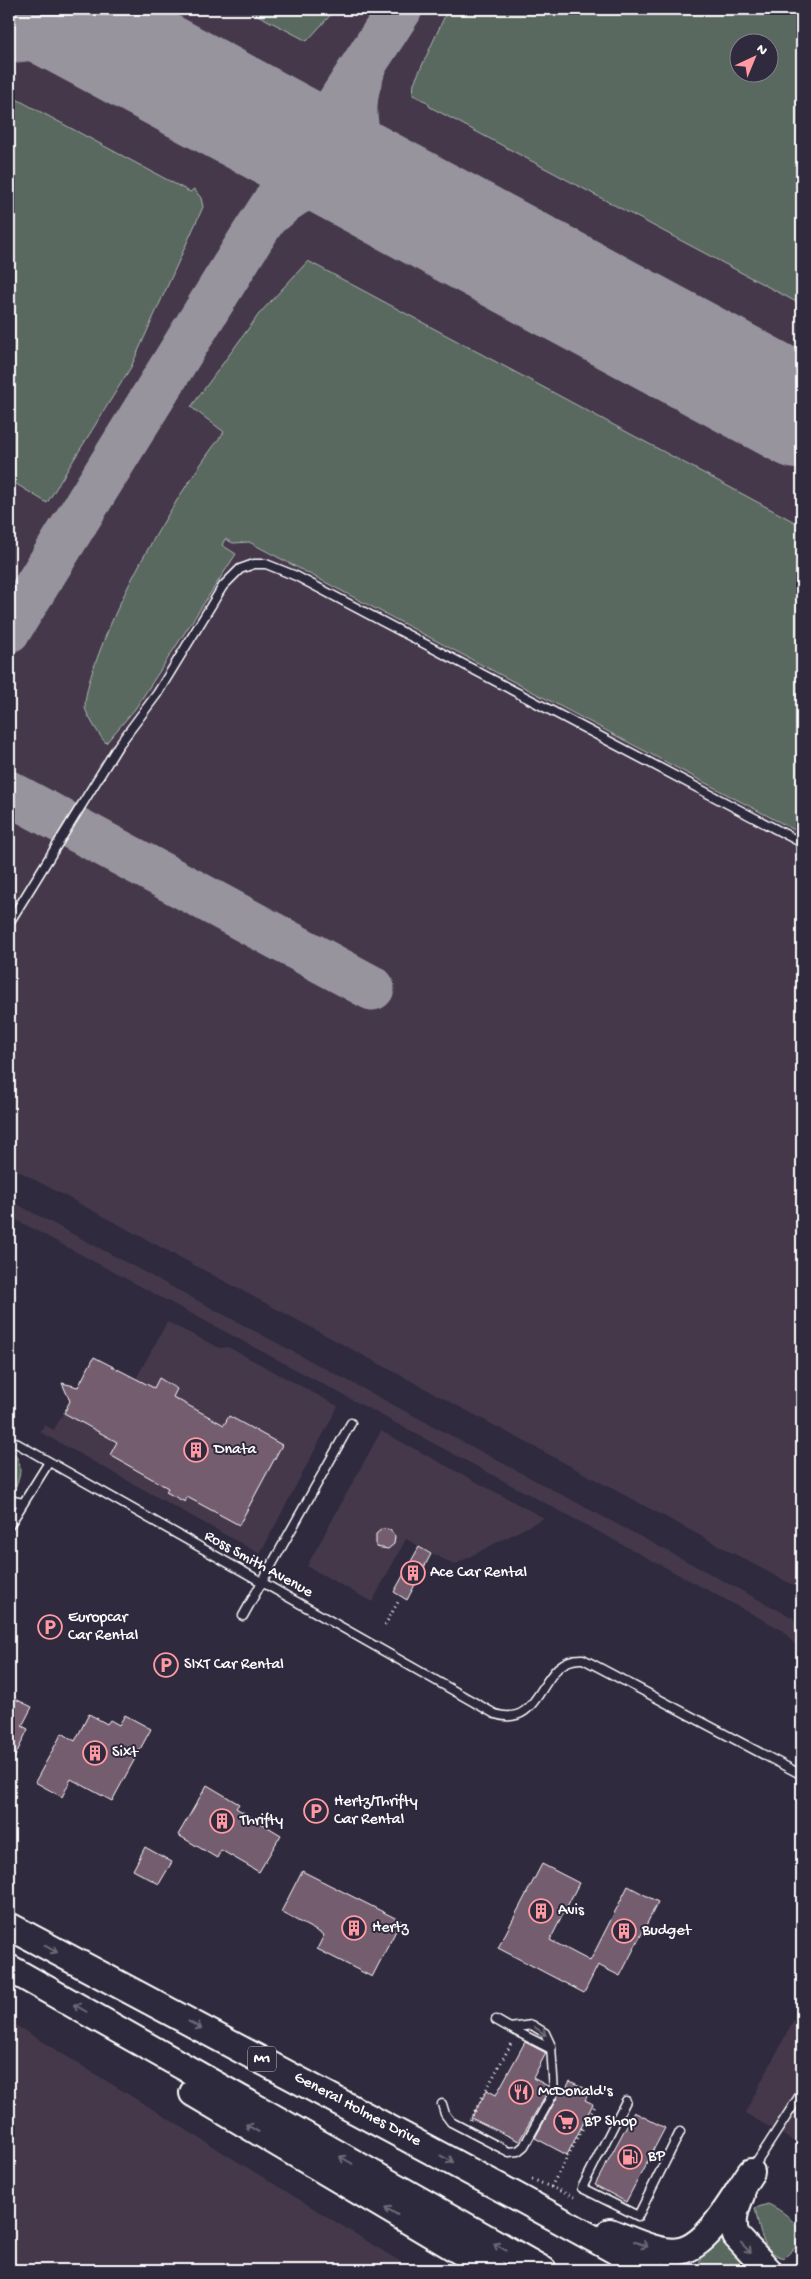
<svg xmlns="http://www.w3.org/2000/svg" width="811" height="2279" viewBox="0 0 811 2279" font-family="'Gochi Hand',sans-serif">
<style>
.built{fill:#44394c;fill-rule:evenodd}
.green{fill:#5a6960;stroke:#acb4b0;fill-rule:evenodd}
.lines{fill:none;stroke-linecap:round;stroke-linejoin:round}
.taxiway{stroke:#97949e;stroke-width:45}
.runway{stroke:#97949e;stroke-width:111}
.building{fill:#755d70;stroke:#fff}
.lane-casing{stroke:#fff;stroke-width:11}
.highway-casing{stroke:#fff;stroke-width:30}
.path{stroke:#fff;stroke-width:3;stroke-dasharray:1 4;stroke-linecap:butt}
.lane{stroke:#2f2a3d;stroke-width:8}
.highway{stroke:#2f2a3d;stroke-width:26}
.oneway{stroke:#6d6a77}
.labels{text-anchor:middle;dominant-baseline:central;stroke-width:4;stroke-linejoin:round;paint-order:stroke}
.shield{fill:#2f2a3d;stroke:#c1bfc5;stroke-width:1}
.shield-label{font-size:15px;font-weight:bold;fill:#fff}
.poi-label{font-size:16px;fill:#fff;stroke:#2f2a3d;text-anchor:start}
.street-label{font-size:16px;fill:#fff;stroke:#2f2a3d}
</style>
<rect width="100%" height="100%" fill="#2f2a3d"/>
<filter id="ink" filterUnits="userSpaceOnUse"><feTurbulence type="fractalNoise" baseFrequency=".02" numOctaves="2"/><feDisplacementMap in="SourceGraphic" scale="10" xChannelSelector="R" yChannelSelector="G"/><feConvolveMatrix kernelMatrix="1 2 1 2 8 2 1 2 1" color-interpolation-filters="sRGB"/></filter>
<g filter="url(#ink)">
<g class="built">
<path d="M9,9H802V1590L9,1166ZM738,42H768V72H738Z"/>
<polygon points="9,1200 793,1618 802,1629 802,1652 782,1630 9,1216"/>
<polygon points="167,1322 220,1348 228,1347 338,1406 260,1554 40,1432 44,1425 54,1430 94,1357 136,1379"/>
<polygon points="381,1431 544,1518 454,1565 406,1539 372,1602 307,1566"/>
<polygon points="802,2004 802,2146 745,2113"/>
<polygon points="9,2021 414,2270 9,2270"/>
</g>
<g class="green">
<polygon points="246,9 336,9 307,41"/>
<path d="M448,9H802V305L430,107L427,102L413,95L414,83ZM768,42V72H738V42Z"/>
<polygon points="9,95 190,192 194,189 201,198 203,207 131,367 47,503 13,482 9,487"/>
<path d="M308,261L802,526V834L249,542L233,543L225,539L222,545L236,554L135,709L106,743C101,739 86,713 85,708C85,691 92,672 98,656C125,581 176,496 224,432L191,407L259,314Z"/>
<path d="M12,1452C23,1462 21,1474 16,1486L9,1484V1453Z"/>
<path d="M768,2204C783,2211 794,2219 801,2235L796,2247L784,2258C760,2251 760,2229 755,2208Z"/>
<polygon points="722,2233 759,2270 699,2270 701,2250"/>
</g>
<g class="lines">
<g class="taxiway">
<polyline points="9,41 53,36 108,45 279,134"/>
<path d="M362,73C345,117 360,172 403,195"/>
<path d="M274,210C300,184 341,172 376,187L485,246"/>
<polyline points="9,630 252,237 400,9"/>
<polyline points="9,793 372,988"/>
</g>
<polyline class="runway" points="49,9 802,414"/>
</g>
<g class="building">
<polygon points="94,1357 154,1388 159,1378 177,1389 173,1397 224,1425 229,1416 282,1445 239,1525 187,1497 185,1502 166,1492 168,1488 110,1455 117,1442 64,1413 70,1401 62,1383 78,1387"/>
<polygon points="382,1529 390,1530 395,1536 394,1544 388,1549 376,1547 376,1534"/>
<polygon points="419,1547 431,1554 407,1600 394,1592"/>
<polygon points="9,1696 32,1707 22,1726 28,1729 9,1769"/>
<polygon points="89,1714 107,1724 110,1720 119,1725 125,1715 151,1729 112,1801 71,1779 62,1797 35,1782 62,1733 75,1741"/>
<polygon points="207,1785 239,1804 236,1808 281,1835 259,1872 221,1850 217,1858 178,1835"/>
<polygon points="145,1847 172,1862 159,1884 133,1870"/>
<polygon points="542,1864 579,1883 550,1940 590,1961 628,1886 658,1902 620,1976 598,1965 584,1993 498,1948"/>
<polygon points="302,1871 401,1921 372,1977 317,1949 324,1935 281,1912"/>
<polygon points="525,2042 546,2053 533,2078 548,2086 548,2091 519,2141 471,2118 487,2090 496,2095"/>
<polygon points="570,2081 590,2091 585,2100 593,2104 567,2155 535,2138 560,2092 563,2094"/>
<polygon points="634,2112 665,2128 626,2202 595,2185"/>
</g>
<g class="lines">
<g class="lane-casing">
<g id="lane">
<polyline points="9,923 118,746 157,694 223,586 240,569 254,564 266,564 296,576 802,843"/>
<path d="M9,1439L495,1714C545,1730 538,1656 583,1659L802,1775"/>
<polyline points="9,1500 23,1503"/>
<polyline points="9,1526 49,1462"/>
<polyline points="243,1616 351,1423"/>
<polyline points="512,2029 551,2049"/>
<polyline points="626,2101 582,2188 638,2216 680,2132"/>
<polyline points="442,2104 445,2114 451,2122 509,2152 518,2151 524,2146 554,2092 551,2046 545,2033 532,2025 510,2028 496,2020"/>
<polyline points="753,2168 802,2092"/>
</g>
</g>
<g class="highway-casing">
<g id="highway">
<polyline points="9,1926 514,2195 651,2270"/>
<polyline points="9,1968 543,2270"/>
<polyline points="193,2093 492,2270"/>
<path d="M741,2195C735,2209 731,2221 736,2236L768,2270"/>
<path d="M610,2232C629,2239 660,2255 680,2251C710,2245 735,2195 751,2172"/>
</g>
</g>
<g class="path">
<polyline points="385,1625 398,1602"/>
<polyline points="470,2120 512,2042"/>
<polyline points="532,2179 574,2197"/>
<polyline points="551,2187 595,2106"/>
</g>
<use href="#lane" class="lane"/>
<use href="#highway" class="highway"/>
</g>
<defs><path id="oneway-shaft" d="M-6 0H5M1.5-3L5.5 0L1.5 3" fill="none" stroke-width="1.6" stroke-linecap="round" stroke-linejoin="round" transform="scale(1.25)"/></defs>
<g class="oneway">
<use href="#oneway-shaft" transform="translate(51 1949) rotate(29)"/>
<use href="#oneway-shaft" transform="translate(80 2008) rotate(-150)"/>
<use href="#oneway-shaft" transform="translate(195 2025) rotate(28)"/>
<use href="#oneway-shaft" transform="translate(540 2031) rotate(36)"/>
<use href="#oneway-shaft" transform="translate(252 2128) rotate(-149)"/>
<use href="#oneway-shaft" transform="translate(447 2159) rotate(28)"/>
<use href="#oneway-shaft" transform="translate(346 2160) rotate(-150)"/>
<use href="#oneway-shaft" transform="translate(391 2211) rotate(-149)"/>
<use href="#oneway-shaft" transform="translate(641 2244) rotate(21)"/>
<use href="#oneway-shaft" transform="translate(500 2247) rotate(-151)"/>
<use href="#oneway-shaft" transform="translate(746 2248) rotate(46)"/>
</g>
</g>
<defs>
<g id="building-ring" transform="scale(1.25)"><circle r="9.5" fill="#2f2a3d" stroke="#ff9aa2" stroke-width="1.5"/><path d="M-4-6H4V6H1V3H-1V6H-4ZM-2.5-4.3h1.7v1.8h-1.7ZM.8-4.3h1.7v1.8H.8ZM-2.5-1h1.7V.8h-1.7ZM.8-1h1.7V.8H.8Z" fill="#ff9aa2"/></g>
<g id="parking-ring" transform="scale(1.25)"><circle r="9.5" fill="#2f2a3d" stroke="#ff9aa2" stroke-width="1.5"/><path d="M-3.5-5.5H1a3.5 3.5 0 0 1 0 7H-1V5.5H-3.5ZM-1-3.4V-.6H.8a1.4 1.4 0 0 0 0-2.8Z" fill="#ff9aa2"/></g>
<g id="restaurant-ring" transform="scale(1.25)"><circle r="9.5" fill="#2f2a3d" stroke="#ff9aa2" stroke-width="1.5"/><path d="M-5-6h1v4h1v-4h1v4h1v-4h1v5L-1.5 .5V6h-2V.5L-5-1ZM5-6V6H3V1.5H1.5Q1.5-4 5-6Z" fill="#ff9aa2"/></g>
<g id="supermarket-ring" transform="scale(1.25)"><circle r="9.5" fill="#2f2a3d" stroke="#ff9aa2" stroke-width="1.5"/><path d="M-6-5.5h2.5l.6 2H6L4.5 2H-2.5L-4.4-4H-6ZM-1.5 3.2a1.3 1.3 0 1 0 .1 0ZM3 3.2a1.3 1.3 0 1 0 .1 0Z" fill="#ff9aa2"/></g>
<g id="fuel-ring" transform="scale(1.25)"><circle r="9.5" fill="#2f2a3d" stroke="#ff9aa2" stroke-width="1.5"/><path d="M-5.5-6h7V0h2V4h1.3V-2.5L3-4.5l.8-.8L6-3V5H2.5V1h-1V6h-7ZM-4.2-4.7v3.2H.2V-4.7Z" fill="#ff9aa2"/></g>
</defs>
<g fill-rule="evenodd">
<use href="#building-ring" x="196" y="1450"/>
<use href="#building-ring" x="413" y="1573"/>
<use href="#parking-ring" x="50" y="1627"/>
<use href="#parking-ring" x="166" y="1665"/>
<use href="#building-ring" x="95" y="1753"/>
<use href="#parking-ring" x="316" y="1811"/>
<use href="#building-ring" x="222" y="1821"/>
<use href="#building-ring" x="541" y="1911"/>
<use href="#building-ring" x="354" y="1928"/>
<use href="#building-ring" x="624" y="1931"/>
<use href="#restaurant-ring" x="521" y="2092"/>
<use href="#supermarket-ring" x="566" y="2122"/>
<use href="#fuel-ring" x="630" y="2157"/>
</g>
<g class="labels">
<rect class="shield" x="248" y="2046.5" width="28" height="25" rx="4"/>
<g class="shield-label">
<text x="262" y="2059">M1</text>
</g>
<g class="poi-label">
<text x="214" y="1450">Dnata</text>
<text x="430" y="1573">Ace Car Rental</text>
<text x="68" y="1618">Europcar<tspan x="68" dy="18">Car Rental</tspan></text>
<text x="184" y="1665">SIXT Car Rental</text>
<text x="112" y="1753">Sixt</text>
<text x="334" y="1802">Hertz/Thrifty<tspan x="334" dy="18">Car Rental</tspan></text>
<text x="240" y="1821">Thrifty</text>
<text x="558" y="1911">Avis</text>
<text x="372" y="1928">Hertz</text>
<text x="642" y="1931">Budget</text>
<text x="538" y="2092">McDonald's</text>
<text x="584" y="2122">BP Shop</text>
<text x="648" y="2157">BP</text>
</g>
<g class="street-label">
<text transform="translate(258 1565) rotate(29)">Ross Smith Avenue</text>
<text transform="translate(357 2110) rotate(28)">General Holmes Drive</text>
</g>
</g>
<rect width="811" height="2279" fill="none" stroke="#2f2a3d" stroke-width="30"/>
<rect x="15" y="15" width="781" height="2249" fill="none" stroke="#fff" stroke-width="2" filter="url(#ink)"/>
<g transform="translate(754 58) rotate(44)"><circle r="24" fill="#2f2a3d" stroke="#827f8b"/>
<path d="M0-4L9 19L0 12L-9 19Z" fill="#ff9aa2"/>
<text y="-8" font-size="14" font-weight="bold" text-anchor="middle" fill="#ffffff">N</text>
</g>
</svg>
